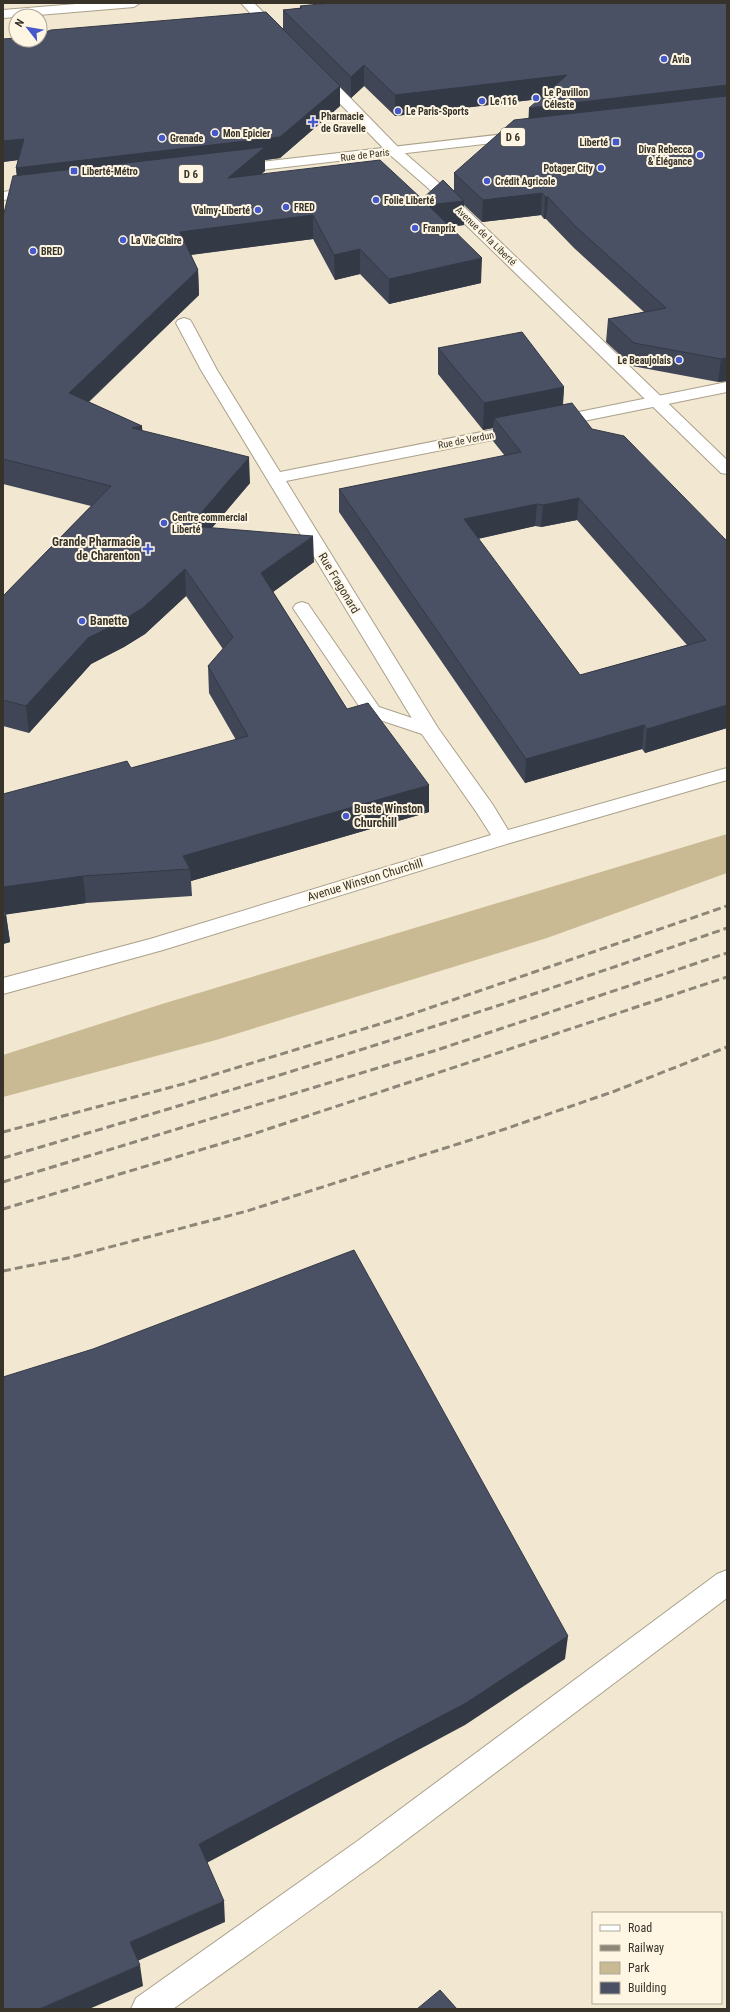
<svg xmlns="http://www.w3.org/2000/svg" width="730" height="2012" viewBox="0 0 730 2012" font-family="'Roboto Condensed',sans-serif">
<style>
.green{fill:#caba94}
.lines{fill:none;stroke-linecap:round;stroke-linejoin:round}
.lane-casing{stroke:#aba18b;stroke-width:2}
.street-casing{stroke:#aba18b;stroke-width:2}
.secondary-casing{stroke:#aba18b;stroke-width:2}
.primary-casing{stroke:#aba18b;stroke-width:2}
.lane{fill:#fff;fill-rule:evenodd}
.street{fill:#fff;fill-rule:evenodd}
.secondary{fill:#fff;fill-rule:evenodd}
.primary{fill:#fff;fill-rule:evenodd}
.rail{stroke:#8e8778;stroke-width:3;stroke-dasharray:8 4;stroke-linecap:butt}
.wall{fill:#404656;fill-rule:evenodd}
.shaded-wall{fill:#343946}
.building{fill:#4b5164;stroke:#343946;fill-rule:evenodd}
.poi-dot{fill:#4559cd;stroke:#fef6e3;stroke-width:1.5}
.labels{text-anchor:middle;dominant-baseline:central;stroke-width:4;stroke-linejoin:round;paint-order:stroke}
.far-poi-label{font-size:10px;font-weight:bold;fill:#37332a;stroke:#fef6e3;text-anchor:start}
.far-street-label{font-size:10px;fill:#37332a;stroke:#fef6e3}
.shield{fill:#fef6e3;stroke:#736e62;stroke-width:1}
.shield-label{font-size:11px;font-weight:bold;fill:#37332a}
.poi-label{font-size:12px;font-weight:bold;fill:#37332a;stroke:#fef6e3;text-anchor:start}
.street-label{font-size:12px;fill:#37332a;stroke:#fef6e3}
</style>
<rect width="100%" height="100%" fill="#f2e8d1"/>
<polygon class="green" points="727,834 727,873 547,938 216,1040 3,1097 3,1055 162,1004"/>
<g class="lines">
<g class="lane-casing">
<g id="lane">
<polygon points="302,602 308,604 379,707 436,726 439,730 436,734 429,736 422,734 365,715 293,608 296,604"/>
<polygon points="727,1570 727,1598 377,1862 173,2009 131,2009 136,1998 356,1842 717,1574"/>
</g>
</g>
<g class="street-casing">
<g id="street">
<polygon points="184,318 190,320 192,323 217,370 280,472 522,424 528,425 530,429 528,433 522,434 286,481 438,728 493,805 508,830 727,768 727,780 510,843 163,950 3,994 3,978 150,939 491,835 477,813 419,730 201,370 176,323 178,320"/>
<polygon points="727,382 727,392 554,427 548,426 546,422 548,418 554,417"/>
</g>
</g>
<g class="secondary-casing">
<g id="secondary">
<polygon points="88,3 140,3 134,7 3,18 3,10"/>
<polygon points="241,3 254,3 282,31 284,34 282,37 272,37"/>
<polygon points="319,70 324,71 399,148 438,182 727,460 727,474 721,473 428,188 389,154 314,77 312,74 314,71"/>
</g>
</g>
<g class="primary-casing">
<g id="primary">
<polygon points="522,132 527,133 529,136 527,139 235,173 230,172 228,169 230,166 235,165"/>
<polygon points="38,187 43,188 45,191 43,194 3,200 3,192"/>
</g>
</g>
<use href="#lane" class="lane"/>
<use href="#street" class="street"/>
<use href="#secondary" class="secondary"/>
<use href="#primary" class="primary"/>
<g class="rail">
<polyline points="3,1132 183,1084 406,1016 727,906"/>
<path d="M3,1158C246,1087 488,1012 727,928"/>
<polyline points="3,1182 437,1050 727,953"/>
<polyline points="3,1209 250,1135 727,977"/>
<polyline points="3,1271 68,1258 247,1211 505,1129 615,1091 727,1047"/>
</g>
</g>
<g class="wall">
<path d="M727,3V381L718,382L632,366L606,342L608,319L644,312L574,248L546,219H544L541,215L482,222L464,205V225L449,227L481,283L389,304L360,274L335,280L313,239L191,255L198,270L199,295L89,402L142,426V431L250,483L212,528L314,562L273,592L347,709L429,812L191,881L192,896L86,903L6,914L10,942L3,944V794L131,768L236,740L209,693L208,666L223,649L186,596L145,634L124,647L91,664L29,733L3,726V596L91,506L3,484V217L17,176L16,168L18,160L3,162V39L283,29V10L300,8V6ZM364,86L395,116L539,99L528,119L454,173V190L422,199L261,174L265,171V160L280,158L340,106V87L351,98Z"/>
<path d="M438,348L564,387L563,405L727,541V728L645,753L642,749L525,783L339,512V489L505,456L493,441V428L483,430L438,374ZM577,520L687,645L580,675L478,539L535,526L541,527Z"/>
</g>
<g class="shaded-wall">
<polygon points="364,65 364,86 351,98 351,77"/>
<polygon points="567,75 565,96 395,116 395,95"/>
<polygon points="727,85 727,106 528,129 529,108"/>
<polygon points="340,86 340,106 280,158 265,160 265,171 229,202 18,189 16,168"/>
<polygon points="24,139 26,159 3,162 3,141"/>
<polygon points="542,193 541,215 482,222 483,200"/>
<polygon points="545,197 548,197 546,219 544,219"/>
<polygon points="464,201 464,225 427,229 428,205"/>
<polygon points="313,215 313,239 181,256 180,232"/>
<polygon points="360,249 360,274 335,280 334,255"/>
<polygon points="482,258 481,283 389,304 389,279"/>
<polygon points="198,270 199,295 71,418 69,393"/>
<polygon points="727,358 727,381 718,382 721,359"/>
<polygon points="564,387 562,414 494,418 493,428 483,430 484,403"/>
<polygon points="142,426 144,452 132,428"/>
<polygon points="249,457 250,483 191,552 190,526"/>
<polygon points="579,498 577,520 541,527 543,505"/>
<polygon points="537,504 535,526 463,542 464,519"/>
<polygon points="313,536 314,562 262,600 261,573"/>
<polygon points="185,569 186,596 145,634 124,647 91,664 29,733 26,706 88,638"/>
<polygon points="727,705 727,728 645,753 647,729"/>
<polygon points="644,725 642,749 525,783 526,759"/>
<polygon points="429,785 429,812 191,881 190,869 183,856"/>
<polygon points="83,876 86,903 3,915 3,887"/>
<polygon points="6,915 10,942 3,944 3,916"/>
<polygon points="568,1636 565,1659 465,1725 201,1866 199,1844"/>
<polygon points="224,1901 225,1922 133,1963 130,1942"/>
<polygon points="140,1965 143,1986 89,2009 39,2009"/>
</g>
<g class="building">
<polygon points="330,3 727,3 727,85 529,108 567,75 395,95 364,65 351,77 283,10 302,8 300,6"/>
<polygon points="266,12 340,86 280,137 16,168 24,139 3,141 3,39 16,38 16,40 40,40 40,34 51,30"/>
<polygon points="727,96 727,358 721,359 634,343 608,319 666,308 575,226 548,197 545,197 542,193 483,200 454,173 514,120"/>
<polygon points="265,147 228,178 380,160 422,199 443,180 464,201 428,205 482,258 389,279 360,249 334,255 313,215 180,232 198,270 69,393 142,426 132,428 249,457 190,526 313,536 261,573 347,709 368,703 429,785 183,856 190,869 83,876 3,887 3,794 127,761 131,768 248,736 208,666 233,637 185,569 144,607 122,621 88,638 26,706 3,700 3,596 111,486 3,459 3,217 13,176"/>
<polygon points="522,332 564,387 484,403 438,348"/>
<path d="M572,403L592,429L624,436L727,541V705L647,729L644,725L526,759L339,489L521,452L494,418ZM579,498L706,640L580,675L464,519L537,504L543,505Z"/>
<polygon points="3,907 6,915 3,916"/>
<polygon points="354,1250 568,1636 466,1703 199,1844 224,1901 130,1942 140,1965 39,2009 3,2009 3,1377 93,1349"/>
<polygon points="440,1990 457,2009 417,2009"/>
</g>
<g class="poi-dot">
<circle cx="664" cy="59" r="4"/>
<circle cx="536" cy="98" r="4"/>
<circle cx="482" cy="101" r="4"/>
<circle cx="398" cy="111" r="4"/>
<path d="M311 116h4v4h4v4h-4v4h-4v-4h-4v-4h4z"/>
<circle cx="215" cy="133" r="4"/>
<circle cx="162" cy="138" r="4"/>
<rect x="612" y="138" width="8" height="8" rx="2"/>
<circle cx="700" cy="155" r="4"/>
<circle cx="601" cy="168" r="4"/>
<rect x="70" y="167" width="8" height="8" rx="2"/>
<circle cx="487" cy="181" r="4"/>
<circle cx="376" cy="200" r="4"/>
<circle cx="286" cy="207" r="4"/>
<circle cx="258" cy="210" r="4"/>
<circle cx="415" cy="228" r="4"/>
<circle cx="123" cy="240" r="4"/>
<circle cx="33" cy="251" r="4"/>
<circle cx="679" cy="360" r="4"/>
<circle cx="164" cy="523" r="4"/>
<path d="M146 543h4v4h4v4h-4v4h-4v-4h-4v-4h4z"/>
<circle cx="82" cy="621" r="4"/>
<circle cx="346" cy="816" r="4"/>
</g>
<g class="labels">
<g class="far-poi-label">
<text x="672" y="59">Avia</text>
<text x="544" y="92">Le Pavillon<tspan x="544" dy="12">Céleste</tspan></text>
<text x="490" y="101">Le 116</text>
<text x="406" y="111">Le Paris-Sports</text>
<text x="321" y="116">Pharmacie<tspan x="321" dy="12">de Gravelle</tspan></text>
<text x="223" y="133">Mon Epicier</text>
<text x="170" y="138">Grenade</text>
<text x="608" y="142" text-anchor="end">Liberté</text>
<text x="692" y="149" text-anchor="end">Diva Rebecca<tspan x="692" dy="12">&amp; Élégance</tspan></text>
<text x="593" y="168" text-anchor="end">Potager City</text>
<text x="82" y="171">Liberté-Métro</text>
<text x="495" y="181">Crédit Agricole</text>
<text x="384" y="200">Folie Liberté</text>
<text x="294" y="207">FRED</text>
<text x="250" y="210" text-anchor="end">Valmy-Liberté</text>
<text x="423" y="228">Franprix</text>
<text x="131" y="240">La Vie Claire</text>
<text x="41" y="251">BRED</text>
<text x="671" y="360" text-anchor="end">Le Beaujolais</text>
<text x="172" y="517">Centre commercial<tspan x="172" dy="12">Liberté</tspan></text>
</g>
<g class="far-street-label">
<text transform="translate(365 155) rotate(-7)">Rue de Paris</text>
<text transform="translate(486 236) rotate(44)">Avenue de la Liberté</text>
<text transform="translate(466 440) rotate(-11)">Rue de Verdun</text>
</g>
<g class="shield">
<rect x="501" y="128" width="24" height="18" rx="3"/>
<rect x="179" y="165" width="24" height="18" rx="3"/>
</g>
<g class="shield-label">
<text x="513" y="137">D 6</text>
<text x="191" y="174">D 6</text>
</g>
<g class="poi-label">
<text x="140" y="542" text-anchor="end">Grande Pharmacie<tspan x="140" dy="14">de Charenton</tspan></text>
<text x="90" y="621">Banette</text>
<text x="354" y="809">Buste Winston<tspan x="354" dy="14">Churchill</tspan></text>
</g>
<g class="street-label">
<text transform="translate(339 583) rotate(59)">Rue Fragonard</text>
<text transform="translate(365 880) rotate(-17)">Avenue Winston Churchill</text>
</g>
</g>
<rect width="730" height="2012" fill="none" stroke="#37332a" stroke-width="8"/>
<rect x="592" y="1912" width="130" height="92" fill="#fef6e3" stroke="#aea899"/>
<rect x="600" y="1925" width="20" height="6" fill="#ffffff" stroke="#aea899"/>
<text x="628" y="1932" font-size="12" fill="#37332a">Road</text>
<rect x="600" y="1945" width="20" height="6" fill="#8e8778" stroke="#aea899"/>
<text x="628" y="1952" font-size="12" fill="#37332a">Railway</text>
<rect x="600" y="1962" width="20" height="12" fill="#caba94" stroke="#aea899"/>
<text x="628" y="1972" font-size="12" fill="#37332a">Park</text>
<rect x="600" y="1982" width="20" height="12" fill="#4b5164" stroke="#aea899"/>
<text x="628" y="1992" font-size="12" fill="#37332a">Building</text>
<g transform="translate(28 28) rotate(301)"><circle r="19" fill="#fef6e3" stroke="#aea899"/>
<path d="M0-3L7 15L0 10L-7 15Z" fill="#4559cd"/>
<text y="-6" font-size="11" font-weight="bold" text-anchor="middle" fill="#37332a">N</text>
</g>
</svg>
